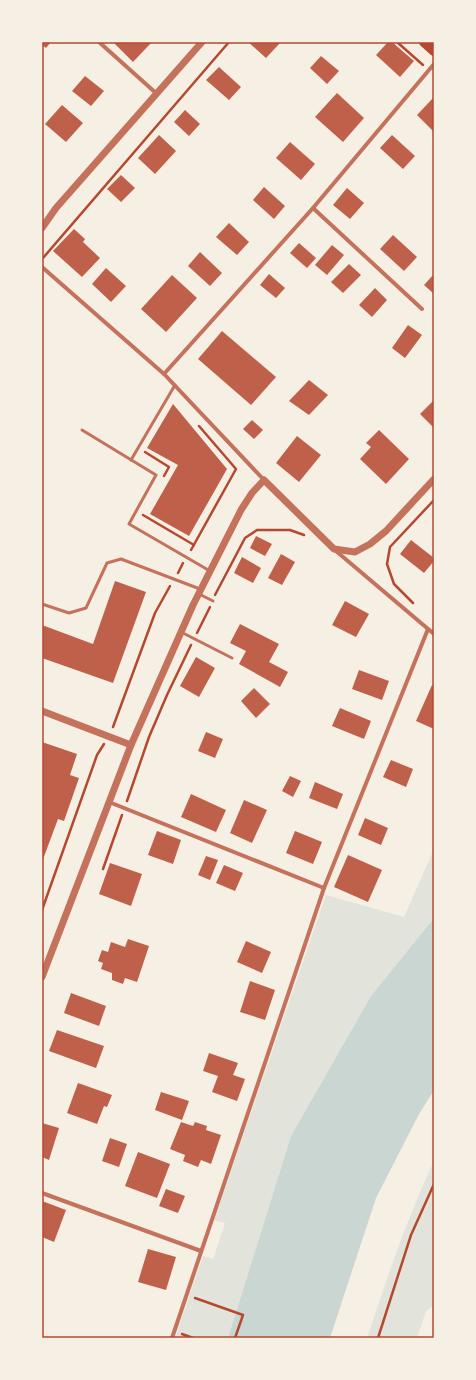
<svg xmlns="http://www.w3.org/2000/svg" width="476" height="1380" viewBox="0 0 476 1380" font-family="Raleway,sans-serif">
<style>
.green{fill:#e2e4dc}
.water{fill:#c9d6d2}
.building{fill:#bf614a}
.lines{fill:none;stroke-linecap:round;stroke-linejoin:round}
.path{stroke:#b5482f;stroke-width:2.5}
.service{stroke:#c5725c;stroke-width:3}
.minor{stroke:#c5725c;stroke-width:4}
.tertiary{stroke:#c5725c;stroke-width:7}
.primary{stroke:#b5482f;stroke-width:10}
.neatline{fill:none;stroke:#b5482f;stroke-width:1.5}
</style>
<rect width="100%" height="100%" fill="#f6efe4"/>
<g class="green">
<polygon points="434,849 434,918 371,996 291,1136 228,1338 175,1338 203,1256 213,1259 225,1223 214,1220 326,895 404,917"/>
<path d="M434,1161V1305L426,1311L417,1338H367C387,1278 407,1218 434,1161Z"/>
</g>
<polygon class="water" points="434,918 434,1090 418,1116 376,1198 330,1338 228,1338 291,1136 371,996"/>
<g class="building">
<polygon points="42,42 51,42 46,48 42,45"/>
<polygon points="113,42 150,42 151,43 133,62"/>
<polygon points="248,42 279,42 280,43 266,58"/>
<polygon points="388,42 392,42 414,61 400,77 376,55"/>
<polygon points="321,56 339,71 327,84 310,68"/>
<polygon points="219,67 241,87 229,100 206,80"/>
<polygon points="85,76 104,91 91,106 72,91"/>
<polygon points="337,93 364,118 343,142 315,117"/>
<polygon points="434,97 434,132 417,115"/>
<polygon points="62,105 83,123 66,142 45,124"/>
<polygon points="185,110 200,124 189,136 174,122"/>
<polygon points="159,135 176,151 155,174 138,158"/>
<polygon points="392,135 415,156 403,169 380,148"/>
<polygon points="290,142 315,164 301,180 276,158"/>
<polygon points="121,175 135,188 121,202 107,189"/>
<polygon points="264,187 285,206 274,219 253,200"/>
<polygon points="347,188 364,203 350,219 333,205"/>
<polygon points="229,223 249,242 237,255 216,237"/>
<polygon points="74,229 85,239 83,242 100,258 82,277 53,251"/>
<polygon points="393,235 417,257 404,271 380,249"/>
<polygon points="299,243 316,258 307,268 290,253"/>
<polygon points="332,245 344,255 327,275 315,265"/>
<polygon points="200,252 222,273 210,286 188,266"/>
<polygon points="349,264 361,275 343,293 331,282"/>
<polygon points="106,268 126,286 111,302 92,284"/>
<polygon points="269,274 285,288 276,298 260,285"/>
<polygon points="434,274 434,294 424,285"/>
<polygon points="172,275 197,298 166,332 141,309"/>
<polygon points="375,288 387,300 372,317 359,305"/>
<polygon points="408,325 422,335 405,358 392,348"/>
<polygon points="222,331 276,377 251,405 198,359"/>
<polygon points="309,380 328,395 309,415 289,401"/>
<polygon points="434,400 434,428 420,414"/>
<polygon points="173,404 227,469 189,536 150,514 178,465 147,448"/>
<polygon points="252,420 263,430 254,439 243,429"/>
<polygon points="379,430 409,459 386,484 360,459 371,447 366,443"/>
<polygon points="297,436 321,455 299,482 276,463"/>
<polygon points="256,536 272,544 265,556 250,548"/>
<polygon points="411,540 434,558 434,561 424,573 400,554"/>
<polygon points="281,554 295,562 282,585 268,578"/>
<polygon points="242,557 261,568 253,583 234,573"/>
<polygon points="115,581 146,592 113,683 42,658 42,625 93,644"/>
<polygon points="345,601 369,614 356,637 332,625"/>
<polygon points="240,624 279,644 269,662 288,672 280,687 239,664 246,651 230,643"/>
<polygon points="196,657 215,668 199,697 180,686"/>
<polygon points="359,670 389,681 382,700 352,689"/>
<polygon points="432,685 434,686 434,729 416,721"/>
<polygon points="254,688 270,704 256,718 241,701"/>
<polygon points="340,708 371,721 364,739 332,726"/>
<polygon points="206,732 223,739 215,758 198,751"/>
<polygon points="42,742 77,754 70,775 79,778 64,821 58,819 42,862 42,780 43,777 42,777"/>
<polygon points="391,760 413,769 406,787 383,777"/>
<polygon points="290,776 301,781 293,797 282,791"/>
<polygon points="315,782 343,794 337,809 309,798"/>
<polygon points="191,794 226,810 216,832 181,817"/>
<polygon points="244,800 267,810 252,843 230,833"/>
<polygon points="365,818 388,828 381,845 358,835"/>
<polygon points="157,831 181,840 173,864 148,855"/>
<polygon points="295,831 322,842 313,864 286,853"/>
<polygon points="348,855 382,870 368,902 334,887"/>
<polygon points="206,856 218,860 210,880 198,875"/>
<polygon points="110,863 142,874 131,906 99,894"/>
<polygon points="224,865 243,873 235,891 216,883"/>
<polygon points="128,939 149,946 137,982 125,978 123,984 112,980 112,973 101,969 103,963 98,961 102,950 108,952 111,942 125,947"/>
<polygon points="246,941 271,952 262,973 237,962"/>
<polygon points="250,981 275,990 265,1020 240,1012"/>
<polygon points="71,993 106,1006 99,1026 64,1013"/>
<polygon points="57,1030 104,1046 96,1068 49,1051"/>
<polygon points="209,1053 238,1063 233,1075 245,1079 237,1101 212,1092 218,1076 203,1071"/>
<polygon points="78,1083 112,1095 107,1107 104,1106 97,1124 67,1113"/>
<polygon points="161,1092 189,1101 182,1120 155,1110"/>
<polygon points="181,1122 193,1126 195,1122 207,1126 206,1130 221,1135 211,1164 201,1160 198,1167 183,1161 185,1155 170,1149"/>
<polygon points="42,1123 59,1128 49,1160 42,1157"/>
<polygon points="110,1138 127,1144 119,1167 102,1161"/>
<polygon points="138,1152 170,1164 157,1198 125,1186"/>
<polygon points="166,1189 185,1196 178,1213 159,1206"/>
<polygon points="42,1201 66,1210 54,1242 42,1237"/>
<polygon points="148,1249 176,1257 166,1290 138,1282"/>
</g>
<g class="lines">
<g class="path">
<polyline points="397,42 423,65"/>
<polyline points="43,258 229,42"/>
<polyline points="145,452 169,467 164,476"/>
<polyline points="143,515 194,545"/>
<polyline points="191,550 236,469 199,426"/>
<polyline points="178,573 183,563"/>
<polyline points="215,595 245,538 257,530 290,530 304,535"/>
<polyline points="413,603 394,584 387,564 390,547 434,500"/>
<polyline points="197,633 210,607"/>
<polyline points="113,727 155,613 170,586"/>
<polyline points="127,801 149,737 167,695 191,645"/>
<polyline points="103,869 122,815"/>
<polyline points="42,910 97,755 104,744"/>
<polyline points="195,1298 243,1315 235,1338"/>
<polyline points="182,1334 193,1338"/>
<polyline points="378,1338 411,1235 434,1184"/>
</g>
<g class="service">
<polyline points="82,430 156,475 129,524 210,571"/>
<polyline points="131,460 175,385"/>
<polyline points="199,594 213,601"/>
<polyline points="42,604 69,613 86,608 107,563 121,559 200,589"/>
<polyline points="181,632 232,658"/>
</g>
<g class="minor">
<polyline points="99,42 157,94"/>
<polyline points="313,208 422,309"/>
<polyline points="42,267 164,374 264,480"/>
<polyline points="164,374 313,208 434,64"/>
<polyline points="336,551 434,634"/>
<polyline points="109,802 324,888"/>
<polyline points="42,1193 201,1251"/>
<polyline points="172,1338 324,888 428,629"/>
</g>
<g class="tertiary">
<polyline points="42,228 56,208 202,42"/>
<polyline points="42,711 131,745"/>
<polyline points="42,977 131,745 193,605 241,510 252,493 264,480 334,549 355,552 370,544 386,531 434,479"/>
</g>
<polyline class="primary" points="424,42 434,51"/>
</g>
<rect width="476" height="1380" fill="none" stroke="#f6efe4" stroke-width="86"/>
<rect x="43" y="43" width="390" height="1294" class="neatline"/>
</svg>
